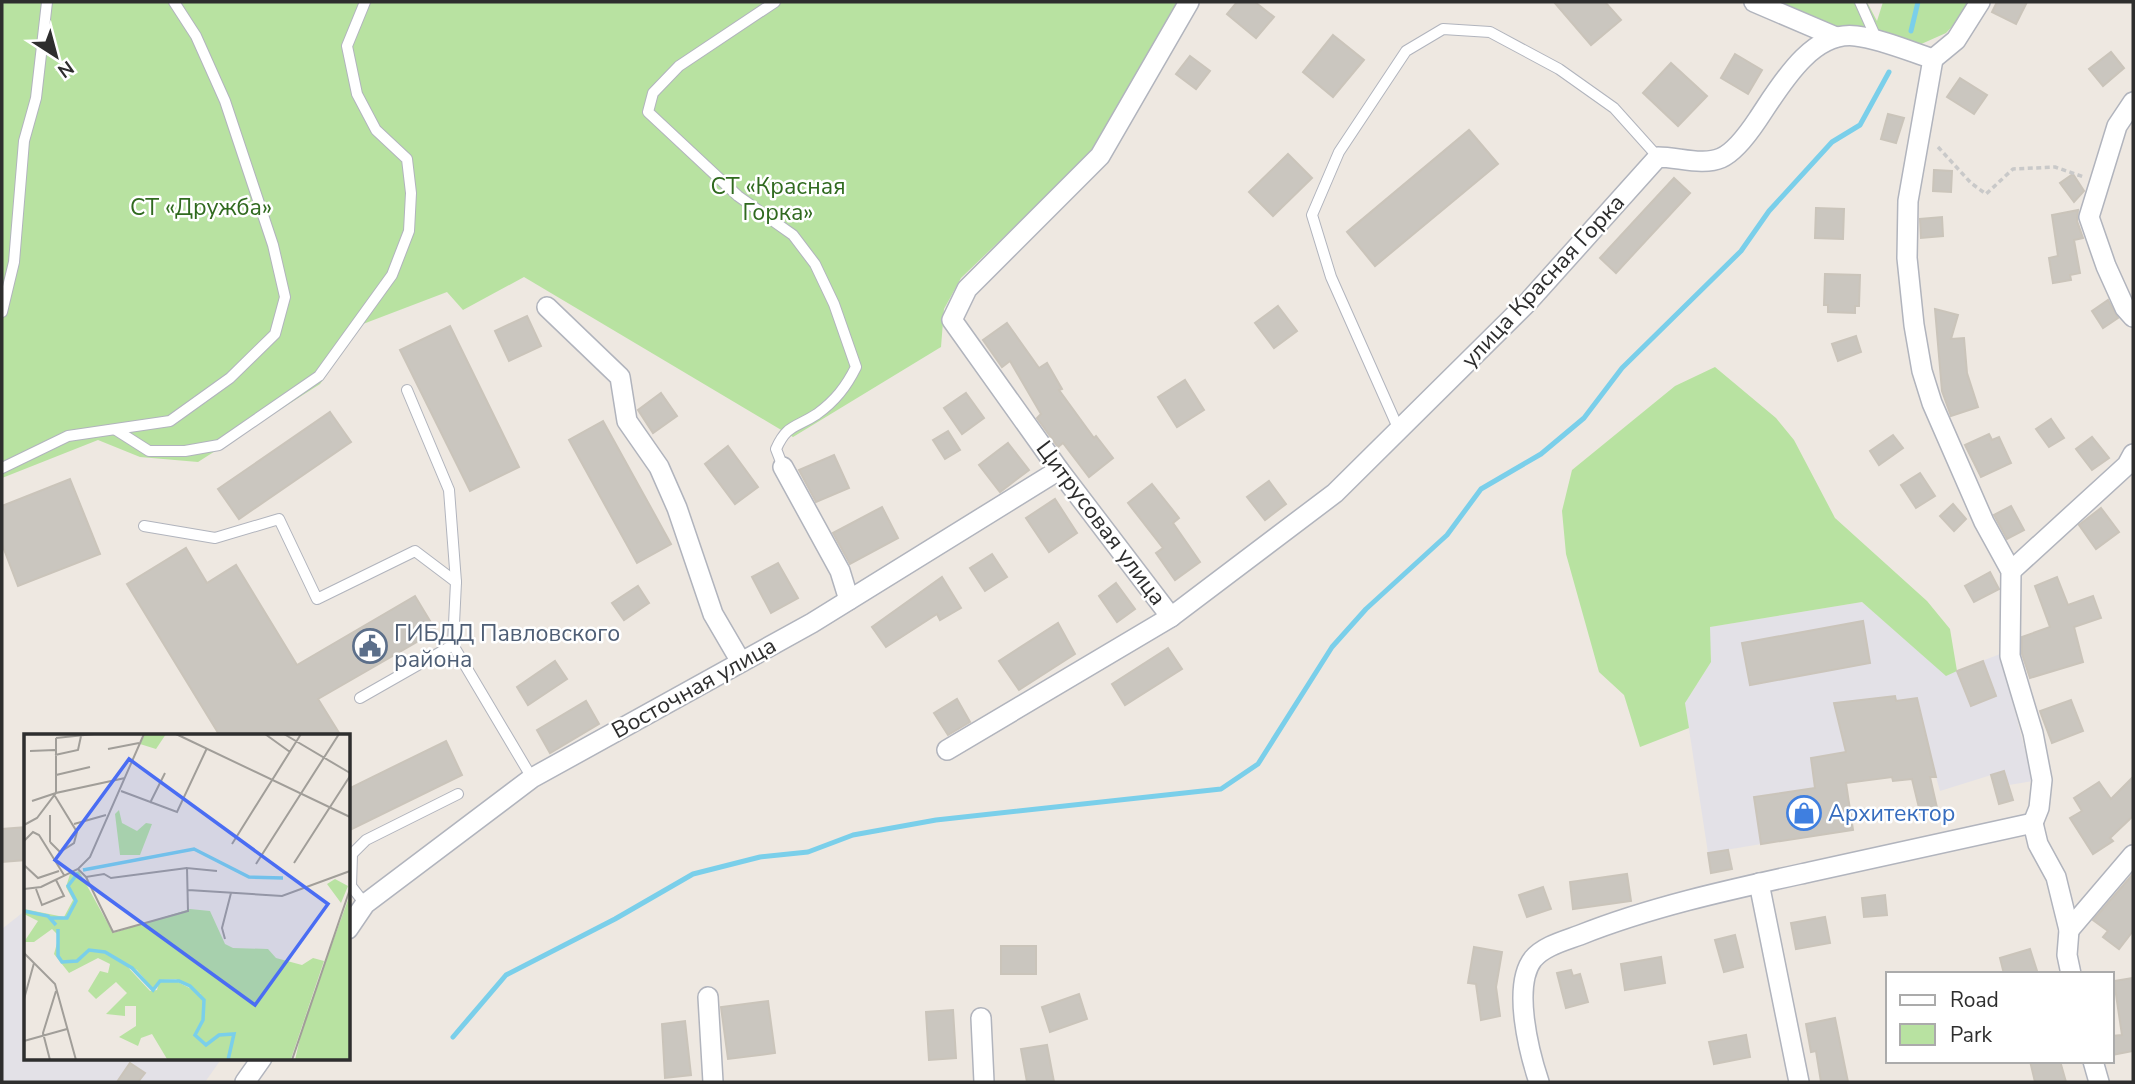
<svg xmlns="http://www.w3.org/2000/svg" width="2135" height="1084" viewBox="0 0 2135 1084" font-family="'Nunito Sans',sans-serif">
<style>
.industrial{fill:#e3e1e7}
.green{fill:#b8e2a1}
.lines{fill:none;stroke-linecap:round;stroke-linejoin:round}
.stream{stroke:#7acfea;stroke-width:5}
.building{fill:#cac6bf;stroke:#cac4ba;stroke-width:2}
.service-casing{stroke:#b1b4bd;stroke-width:12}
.minor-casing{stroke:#b1b4bd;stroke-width:22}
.path{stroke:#c9c9c9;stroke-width:3.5;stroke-dasharray:5 3.5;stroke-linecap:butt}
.service{stroke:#fff;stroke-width:10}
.minor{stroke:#fff;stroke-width:19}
.labels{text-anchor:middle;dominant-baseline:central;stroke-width:5;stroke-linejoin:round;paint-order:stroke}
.park-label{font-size:23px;fill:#306a1f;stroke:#fff}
.street-label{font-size:23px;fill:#2e2e2e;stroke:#fff}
.service-label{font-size:23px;fill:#4e5e75;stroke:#fff;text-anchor:start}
.shop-label{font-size:23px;fill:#366cbe;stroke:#fff;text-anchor:start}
.inset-river{fill:none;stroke:#7acfea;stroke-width:3.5}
.inset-road{fill:none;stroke:#a19e99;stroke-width:2}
.view{fill:#4a6df3;fill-opacity:0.15;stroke:#4a6df3;stroke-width:3.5}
.inset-edge{fill:none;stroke:#2e2e2e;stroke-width:3.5}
</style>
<rect width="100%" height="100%" fill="#eee8e1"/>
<g class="industrial">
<polygon points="1862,602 1946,675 2000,654 2033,781 2009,785 2004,771 1940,791 1936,777 1893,781 1892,777 1755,797 1761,844 1708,853 1685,703 1711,662 1709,627"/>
<polygon points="26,910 26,1058 222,1058 205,1082 2,1082 2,929"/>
</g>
<g class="green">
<polygon points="2,2 1179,2 1089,155 961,278 944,309 941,347 793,437 524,277 463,310 447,292 363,324 320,384 198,462 140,457 98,440 2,478"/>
<polygon points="1771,2 1867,2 1877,21 1883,2 1969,2 1960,18 1946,33 1919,45 1835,31"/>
<polygon points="1715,367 1776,418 1794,440 1835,518 1927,601 1950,629 1957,671 1946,676 1862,602 1710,627 1711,662 1685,703 1689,728 1640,747 1624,695 1599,672 1566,554 1562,511 1572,470 1675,386"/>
</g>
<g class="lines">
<g class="stream">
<polyline points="1911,31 1918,2"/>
<polyline points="453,1037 506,975 615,919 693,874 760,857 808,852 853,835 936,820 1221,789 1258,764 1332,647 1366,609 1447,535 1481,489 1541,454 1584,418 1622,368 1741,251 1769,211 1832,142 1860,125 1889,72"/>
</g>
</g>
<g class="building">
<polygon points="1237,2 1255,2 1274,17 1256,38 1227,14"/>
<polygon points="1554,2 1605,2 1621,20 1591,45"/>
<polygon points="1997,2 2027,2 2016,24 1992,12"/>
<polygon points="1333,35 1364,60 1333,97 1303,72"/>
<polygon points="2111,52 2124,68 2103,86 2089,69"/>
<polygon points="1735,54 1762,70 1748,94 1721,78"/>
<polygon points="1190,56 1210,71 1196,89 1176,74"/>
<polygon points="1671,63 1707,96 1678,126 1643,93"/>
<polygon points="1960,78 1987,95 1974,114 1947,97"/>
<polygon points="1888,114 1904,118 1896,143 1881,139"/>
<polygon points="1469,130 1498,164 1375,266 1347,232"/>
<polygon points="1288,154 1312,178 1273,216 1249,192"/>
<polygon points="1934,170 1952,171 1951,192 1933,191"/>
<polygon points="2073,174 2084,191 2074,202 2060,183"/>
<polygon points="1674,178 1690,193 1616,273 1600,258"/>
<polygon points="1816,208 1844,209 1843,239 1815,238"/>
<polygon points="2078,210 2077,221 2083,238 2074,240 2080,273 2070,275 2071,280 2053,283 2049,258 2058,256 2052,215"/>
<polygon points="1942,217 1943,236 1921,238 1920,219"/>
<polygon points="1825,274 1860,275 1859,306 1855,306 1855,313 1828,312 1828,305 1824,305"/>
<polygon points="2108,300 2118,318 2103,328 2092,311"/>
<polygon points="1278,306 1297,331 1274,348 1255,323"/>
<polygon points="1935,309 1958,315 1951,339 1964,338 1967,373 1978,407 1951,416 1942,391"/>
<polygon points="527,316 541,346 509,361 495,331"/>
<polygon points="1007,323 1039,368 1047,363 1062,389 1059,390 1094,438 1096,436 1113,458 1089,477 1063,443 1058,447 1037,418 1041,414 1010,361 1002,367 983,340"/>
<polygon points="450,326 519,467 470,491 400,350"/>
<polygon points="1856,336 1861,352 1838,361 1832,344"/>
<polygon points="1185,380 1204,410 1177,427 1158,397"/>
<polygon points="661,393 677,416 653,433 638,410"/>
<polygon points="966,393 984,418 962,434 944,408"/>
<polygon points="330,412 351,442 239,519 218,489"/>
<polygon points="2051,419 2064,438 2049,447 2036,429"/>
<polygon points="603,421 671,544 637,563 569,440"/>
<polygon points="948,431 960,450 945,459 933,440"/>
<polygon points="1989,434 1992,440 1999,437 2011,463 1981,477 1965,445"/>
<polygon points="1893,435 1903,448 1879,465 1870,451"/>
<polygon points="2092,437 2109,458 2092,470 2076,449"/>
<polygon points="1008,443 1029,470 1000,492 979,465"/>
<polygon points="728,446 758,487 735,504 705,464"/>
<polygon points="834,455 849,488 816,502 799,470"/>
<polygon points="1920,473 1935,496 1916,508 1901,485"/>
<polygon points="70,479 100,554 18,586 2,544 2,506"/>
<polygon points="1269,481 1286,504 1265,520 1247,497"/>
<polygon points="1152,484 1179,518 1173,523 1200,562 1175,580 1156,553 1163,548 1128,503"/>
<polygon points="1055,499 1077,533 1049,552 1026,518"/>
<polygon points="1953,504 1966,519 1954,531 1940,516"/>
<polygon points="2011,506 2024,530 2007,539 1994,515"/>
<polygon points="882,507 898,538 850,564 833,533"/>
<polygon points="2101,508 2119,532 2096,549 2079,525"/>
<polygon points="186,548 207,583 236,565 297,665 415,596 436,631 318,699 341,736 220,736 127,584"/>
<polygon points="992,554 1007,577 985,591 970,568"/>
<polygon points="778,563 798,598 771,613 752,577"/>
<polygon points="1990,572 1999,589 1974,602 1965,586"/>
<polygon points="942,577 961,608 940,620 937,614 886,647 872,627"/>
<polygon points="2057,577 2068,605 2093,596 2101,618 2074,627 2083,662 2030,678 2022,654 2022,637 2050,627 2035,586"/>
<polygon points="1116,583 1135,609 1117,622 1099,596"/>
<polygon points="638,586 649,603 624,620 612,603"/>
<polygon points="1863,621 1870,663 1750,685 1742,643"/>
<polygon points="1058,623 1075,654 1019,690 999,661"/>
<polygon points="1168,648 1182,669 1125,705 1112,684"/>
<polygon points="555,661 567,679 528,705 517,687"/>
<polygon points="1983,661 1996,696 1971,706 1957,671"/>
<polygon points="1895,696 1896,701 1917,698 1936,777 1930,777 1938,812 1921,816 1912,779 1893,781 1892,777 1846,783 1853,830 1761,844 1754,797 1815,788 1811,758 1846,752 1834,703"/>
<polygon points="957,699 970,722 948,735 934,713"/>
<polygon points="2071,700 2083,731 2052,743 2040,711"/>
<polygon points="586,701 599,724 550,753 537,730"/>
<polygon points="446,741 462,775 348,831 348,789"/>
<polygon points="2004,771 2013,800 1999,804 1991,775"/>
<polygon points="2133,777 2133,816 2110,838 2113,841 2093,854 2070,818 2082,811 2074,798 2099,782 2111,799"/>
<polygon points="26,827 26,860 2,862 2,829"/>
<polygon points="1728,850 1732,869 1711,873 1708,853"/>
<polygon points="1627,874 1631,901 1573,909 1570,882"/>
<polygon points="2133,874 2133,931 2119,949 2103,937 2108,931 2093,920"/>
<polygon points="1543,887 1551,909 1527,917 1519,895"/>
<polygon points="1885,895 1887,915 1864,917 1862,898"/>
<polygon points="1825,917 1830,943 1796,949 1791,923"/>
<polygon points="1735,935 1743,967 1724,972 1715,940"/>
<rect x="1001" y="946" width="35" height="28"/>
<polygon points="1474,947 1502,952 1496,987 1500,1016 1481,1020 1476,984 1468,983"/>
<polygon points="2030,949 2038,974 2004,974 2000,958"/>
<polygon points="1661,957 1665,983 1625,990 1621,964"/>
<polygon points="1571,970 1573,976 1580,974 1588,1002 1566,1008 1557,973"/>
<polygon points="2133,978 2133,1051 2112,1055 2112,1036 2122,1035 2114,981"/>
<polygon points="1079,994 1087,1019 1050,1032 1042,1007"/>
<polygon points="768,1001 775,1053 728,1059 721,1007"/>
<polygon points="953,1010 956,1058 929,1060 926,1012"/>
<polygon points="1835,1018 1848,1082 1821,1082 1816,1051 1811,1052 1806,1024"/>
<polygon points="685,1021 691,1075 665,1078 662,1024"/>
<polygon points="1746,1035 1750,1057 1714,1064 1709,1042"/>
<polygon points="1047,1045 1054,1082 1027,1082 1021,1049"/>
<polygon points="2030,1061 2060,1061 2066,1082 2035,1082"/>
<polygon points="130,1063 145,1073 138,1082 117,1082"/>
</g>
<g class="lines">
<g class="service-casing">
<g id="service">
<path d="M775,2L679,66L653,93L648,112L738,196L793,235L815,264L834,304L856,367C846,387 835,401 817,414C796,428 787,424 776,449L783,467"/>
<polyline points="1860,2 1877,40"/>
<polyline points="2,312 14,262 24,141 36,98 47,2"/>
<polyline points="407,390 449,490 456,582 453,645"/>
<polyline points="116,430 149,451 185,451 219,445 319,376 392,275 409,231 411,193 407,159 376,130 357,94 347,46 365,2"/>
<polyline points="1399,430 1331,277 1312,215 1339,152 1406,51 1443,29 1490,32 1559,69 1614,108 1658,157"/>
<polyline points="2,468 68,436 170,421 230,378 275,334 285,297 273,245 225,101 196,36 174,2"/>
<polyline points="144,526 215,538 279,519 317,599 415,551 456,582"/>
<polyline points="360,698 453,645 532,778"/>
<polyline points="365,904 351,886 352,854 366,840 458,794"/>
</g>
</g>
<g class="minor-casing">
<g id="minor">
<polyline points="1754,2 1836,37"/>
<polyline points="1933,59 1908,201 1907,258 1914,325 1922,371 1932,403 1984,522 2011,571 2010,656 2033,733 2042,780 2039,808 2033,823"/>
<polyline points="1933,59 1956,40 1980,2"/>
<polyline points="2133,102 2117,126 2089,217 2106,266 2125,308 2133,317"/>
<polyline points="547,307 620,377 627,421 659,467 677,508 713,614 741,662"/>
<polyline points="783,467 840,571 849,600"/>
<polyline points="2011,571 2127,465 2133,454"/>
<path d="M1171,617L1335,493L1528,302L1658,157C1678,157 1703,166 1721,158C1735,152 1750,131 1758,119C1779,88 1811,30 1856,36C1881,39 1909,51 1933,59"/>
<polyline points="947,750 1171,617 1059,470 952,320 967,289 1100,156 1189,2"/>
<polyline points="2033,823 2038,844 2056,877 2069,930 2067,955 2071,974"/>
<polyline points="1759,883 1799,1082"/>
<polyline points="348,929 365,904 532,778 812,623 1059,470"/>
<polyline points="2069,930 2133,855"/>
<polyline points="708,997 713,1082"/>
<polyline points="981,1018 984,1082"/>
<polyline points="2093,1061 2099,1082"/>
<polyline points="245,1082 262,1058"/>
<path d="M1539,1082C1529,1052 1512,986 1533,959C1544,946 1564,941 1580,935C1653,906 1733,889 1810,872C1884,856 1958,839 2033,823"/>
</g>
</g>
<polyline class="path" points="1938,147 1971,183 1986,194 2013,169 2055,167 2084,177"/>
<use href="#service" class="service"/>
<use href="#minor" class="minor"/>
</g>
<defs>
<g id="civic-ring" transform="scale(1.75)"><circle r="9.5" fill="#fff" stroke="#5c6f8a" stroke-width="1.5"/><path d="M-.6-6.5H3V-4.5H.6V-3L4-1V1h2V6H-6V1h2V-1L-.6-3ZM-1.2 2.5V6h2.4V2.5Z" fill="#5c6f8a"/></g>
<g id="shop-ring" transform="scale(1.75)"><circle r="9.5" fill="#fff" stroke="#3f7fe0" stroke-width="1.5"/><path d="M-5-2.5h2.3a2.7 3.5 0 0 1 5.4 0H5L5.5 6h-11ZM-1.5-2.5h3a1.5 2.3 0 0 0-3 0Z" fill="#3f7fe0"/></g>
</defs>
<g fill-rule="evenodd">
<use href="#civic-ring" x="370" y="646"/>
<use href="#shop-ring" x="1804" y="813"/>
</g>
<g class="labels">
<g class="park-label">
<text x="778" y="186">СТ «Красная<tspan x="778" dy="26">Горка»</tspan></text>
<text x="201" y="207">СТ «Дружба»</text>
</g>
<g class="street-label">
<text transform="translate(1543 281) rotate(-47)">улица Красная Горка</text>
<text transform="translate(1101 523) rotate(53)">Цитрусовая улица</text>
<text transform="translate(694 688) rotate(-29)">Восточная улица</text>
</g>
<g class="service-label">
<text x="394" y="633">ГИБДД Павловского<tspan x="394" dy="26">района</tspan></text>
</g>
<g class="shop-label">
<text x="1828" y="813">Архитектор</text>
</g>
</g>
<g transform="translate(24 734)">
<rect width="326" height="326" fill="#eee8e1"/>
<path d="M121,0H142L132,15L116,10ZM95,76L98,89L113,97L122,89L128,90L116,121H96L91,80ZM55,137L89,199L166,175L186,177L201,210L209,214L244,215L252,224L278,231L289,224L300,227L267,325H143L128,300L117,304L114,312L95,303L112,292V272H101V282L82,280L103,259L92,248L72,265L64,257L76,237L84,239L86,230L74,224L45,239L30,220L35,202L28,195L10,208H0L14,187L0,180V175L40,183L49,166L42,153L46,140ZM100,229L113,236L129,255L135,246L152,245L177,260L152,247L135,248L133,256L126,257ZM311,145L324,152L317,169L303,150ZM325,163V325L271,326L280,287Z" fill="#b8e2a1" fill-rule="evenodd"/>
<path class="inset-river" d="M59,136L170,115L225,143L259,144M0,177L24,182L32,191M25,184H43L52,167L44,152L54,139M34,195V222L38,228L53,227L65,216L81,218L108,234L129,256L136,247H155L166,252L180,266L179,286L171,301L182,311L195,301L210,300L204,326"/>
<path class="inset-road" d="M152,0L326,83M241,0L266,18M260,0L326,39M32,4L70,0M84,15L115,9M6,17L31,16M31,21L54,16L57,2M32,41L66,33M97,57L153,78L183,14M8,67L32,59V4M126,69L141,39M50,90L82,81M0,91L13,84L32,59L101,44M0,107L9,98L15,101L40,141M26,108L36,118L50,109L53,98L31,62M26,108V81M208,110L277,0M270,129L326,42M232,130L315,0M0,131L14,144L35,137M54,135L62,143L80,140L87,144L163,134M62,143L89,198L164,177L163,134L193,137M0,155L17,153L54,135L66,123L120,0M12,155L18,171L40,162L32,146M164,156L258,162L326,137M201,205L198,194L207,159M0,219L31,250L52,326M0,265L10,229M0,307L43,295M26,326L19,299L32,257M268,326L326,155"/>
<path class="view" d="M105,25L304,170L231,271L31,126Z"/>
<rect width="326" height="326" class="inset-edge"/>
</g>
<rect width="2135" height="1084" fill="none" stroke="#2e2e2e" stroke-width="7"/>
<rect x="1886" y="972" width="228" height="91" fill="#ffffff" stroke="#ababab" stroke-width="2"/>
<rect x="1900" y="995" width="35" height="10" fill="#ffffff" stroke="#ababab" stroke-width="2"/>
<text x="1950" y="1007" font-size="21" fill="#2e2e2e">Road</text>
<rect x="1900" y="1024" width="35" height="21" fill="#b8e2a1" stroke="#ababab" stroke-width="2"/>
<text x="1950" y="1042" font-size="21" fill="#2e2e2e">Park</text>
<g transform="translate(56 56) rotate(144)" stroke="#ffffff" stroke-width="5" paint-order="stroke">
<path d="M0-5L12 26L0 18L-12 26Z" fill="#2e2e2e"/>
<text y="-10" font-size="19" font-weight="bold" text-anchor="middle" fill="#2e2e2e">N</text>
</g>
</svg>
